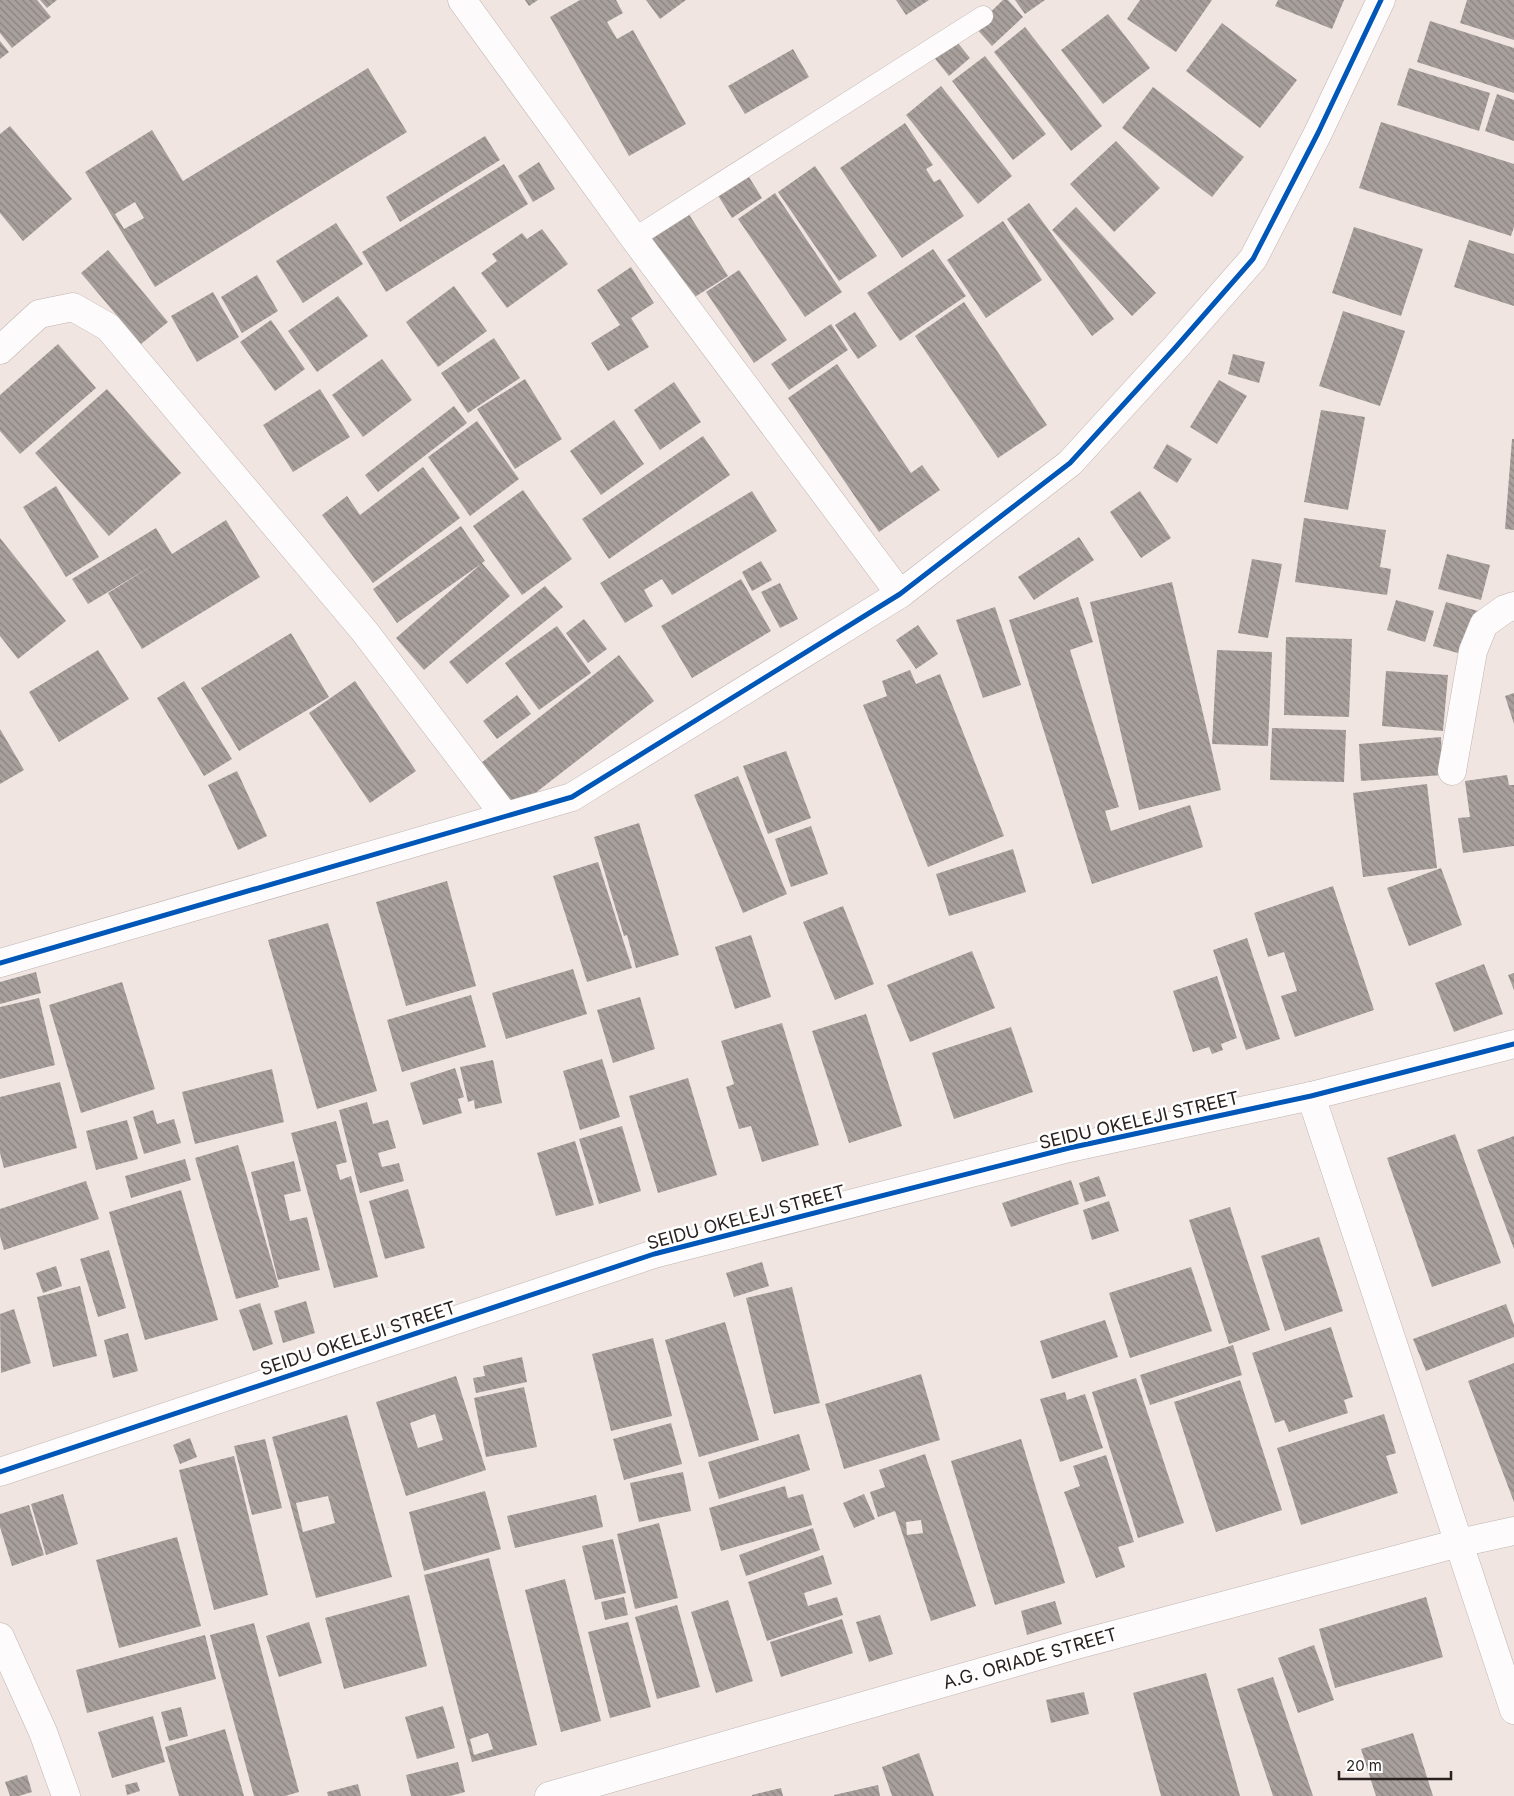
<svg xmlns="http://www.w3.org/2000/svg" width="1514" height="1796" viewBox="0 0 1514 1796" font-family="Inter,sans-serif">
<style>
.building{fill:url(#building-back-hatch);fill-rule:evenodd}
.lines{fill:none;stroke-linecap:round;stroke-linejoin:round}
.lane-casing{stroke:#bdb4b1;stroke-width:21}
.street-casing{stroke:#bdb4b1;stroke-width:29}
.lane{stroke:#fdfbfb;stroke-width:20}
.street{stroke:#fdfbfb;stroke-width:28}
.cycleway-casing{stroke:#fff;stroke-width:8}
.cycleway{stroke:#0057b8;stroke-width:5}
.labels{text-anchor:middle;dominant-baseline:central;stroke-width:5;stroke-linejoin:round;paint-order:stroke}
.street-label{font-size:18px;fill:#2a2220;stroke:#fff}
</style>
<defs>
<pattern id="building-back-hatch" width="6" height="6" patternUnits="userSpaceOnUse" patternTransform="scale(1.25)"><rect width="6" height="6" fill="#a8a09c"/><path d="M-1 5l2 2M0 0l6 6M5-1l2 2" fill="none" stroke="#89827f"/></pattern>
</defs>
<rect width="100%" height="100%" fill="#f1e5e2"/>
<g class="building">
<polygon points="0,0 37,0 51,17 12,48 0,33"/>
<polygon points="40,0 57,0 47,8"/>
<polygon points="525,0 538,0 529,6"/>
<polygon points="580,0 616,0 623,13 607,22 617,39 633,30 686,124 629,156 550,17"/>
<polygon points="646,0 686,0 660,19"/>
<polygon points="896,0 929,0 906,15"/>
<polygon points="1003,0 1008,0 1023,17 992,46 975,27"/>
<polygon points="1015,0 1045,0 1025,14"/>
<polygon points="1140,0 1212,0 1176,52 1127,19"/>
<polygon points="1278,0 1344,0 1332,29 1275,6"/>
<polygon points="1467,0 1514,0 1514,40 1460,23"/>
<polygon points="1108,14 1150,68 1103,104 1061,50"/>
<polygon points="1430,21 1514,48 1514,93 1417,62"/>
<polygon points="1222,23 1297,80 1260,128 1186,71"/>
<polygon points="1025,27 1102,126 1071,151 994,52"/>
<polygon points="953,37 970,58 949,76 932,55"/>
<polygon points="0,41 9,52 0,59"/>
<polygon points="793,49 809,77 745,114 728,86"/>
<polygon points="985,56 1046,134 1013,160 952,81"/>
<path d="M368,68L407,132L155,287L85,172L152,130L183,181ZM135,202L144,218L124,229L115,214Z"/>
<polygon points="1409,68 1490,93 1479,131 1397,105"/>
<polygon points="941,86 1012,176 978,204 906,115"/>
<polygon points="1153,87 1244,157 1212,197 1122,128"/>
<polygon points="1497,94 1514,100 1514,141 1485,131"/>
<polygon points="1381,122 1514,164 1514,227 1511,236 1359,188"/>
<polygon points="905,123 933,165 926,169 934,182 940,179 964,216 902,258 840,168"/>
<polygon points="10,126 72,199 23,241 0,213 0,134"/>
<polygon points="485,136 500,160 400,222 386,197"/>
<polygon points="1116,141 1160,188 1114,232 1070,184"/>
<polygon points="539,162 555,189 533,202 518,176"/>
<polygon points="504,164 528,204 386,292 362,252"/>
<polygon points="815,166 877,256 839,281 778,192"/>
<polygon points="744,169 762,198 732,218 714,189"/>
<polygon points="775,193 842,292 805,317 738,219"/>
<polygon points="1029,203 1114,319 1092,336 1007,219"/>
<polygon points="1076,207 1156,293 1132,316 1052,230"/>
<polygon points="685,208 728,276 690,300 647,232"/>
<polygon points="1003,221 1042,280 986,318 947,260"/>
<polygon points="336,223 363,264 303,303 276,261"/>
<polygon points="1354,227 1423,249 1401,316 1332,293"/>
<polygon points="542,229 568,264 507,308 481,273 497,261 492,254 522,233 527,239"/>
<polygon points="1469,240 1514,254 1514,306 1454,287"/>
<polygon points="933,249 966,296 900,341 867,293"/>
<polygon points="108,250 168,322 141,344 81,273"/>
<polygon points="631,267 654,303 631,318 649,347 608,371 591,343 620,325 597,290"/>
<polygon points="739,270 787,340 754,363 706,292"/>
<polygon points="257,275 278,311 242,333 221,297"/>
<polygon points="454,286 487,331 438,367 406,322"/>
<polygon points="213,292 239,337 197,362 171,316"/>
<polygon points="338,296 368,336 317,372 288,331"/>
<polygon points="964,302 1047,425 998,458 915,336"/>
<polygon points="1343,311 1405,331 1380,406 1319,386"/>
<polygon points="855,312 877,346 858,359 835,325"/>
<polygon points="271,320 305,369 275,391 240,342"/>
<polygon points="831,324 848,350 789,390 771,364"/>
<polygon points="494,338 520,378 468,413 441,373"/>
<polygon points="58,344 96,388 20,454 0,431 0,395"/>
<polygon points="1233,354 1265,362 1259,383 1228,374"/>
<polygon points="382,359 412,400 363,437 332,395"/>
<polygon points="837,364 911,473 922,465 940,490 879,532 788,398"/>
<polygon points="525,379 562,439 515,469 477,409"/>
<polygon points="1219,380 1247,396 1217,444 1190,427"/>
<polygon points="674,382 701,422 660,450 634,410"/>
<polygon points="107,389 181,473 109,536 35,453"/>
<polygon points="320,389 350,437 293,472 263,425"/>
<polygon points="454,406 467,423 378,492 365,475"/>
<polygon points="1321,410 1365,417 1348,510 1304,502"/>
<polygon points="614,420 644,464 601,495 570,451"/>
<polygon points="477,421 519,479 470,516 428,457"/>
<polygon points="703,436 730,475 609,559 582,519"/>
<polygon points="1512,439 1514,439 1514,530 1505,529"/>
<polygon points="1167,444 1192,459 1177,483 1153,468"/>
<polygon points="423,467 460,518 373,583 322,515 347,496 360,515"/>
<polygon points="56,486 99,557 66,577 23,507"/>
<polygon points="523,490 572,559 522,595 473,526"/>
<polygon points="752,491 777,531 672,595 662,579 644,590 653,606 625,623 600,583"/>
<polygon points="1140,491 1171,538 1141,558 1110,512"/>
<polygon points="1304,518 1386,530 1380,567 1391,569 1387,595 1295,582"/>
<polygon points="226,520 260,577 142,649 108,593 155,564 88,604 72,579 156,528 172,554"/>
<polygon points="461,526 485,561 482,563 510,596 424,670 396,638 481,564 397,623 373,589"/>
<polygon points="1079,537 1094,560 1034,600 1018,577"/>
<polygon points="0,538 66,621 18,659 0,636"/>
<polygon points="1447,554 1490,565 1481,600 1438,589"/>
<polygon points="1252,559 1282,564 1268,638 1238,633"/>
<polygon points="761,561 772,580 752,591 742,572"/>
<polygon points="741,579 771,631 692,678 661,626"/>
<polygon points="1172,582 1221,790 1139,810 1090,602"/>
<polygon points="780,583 798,619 780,628 761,592"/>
<polygon points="545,586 563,607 467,684 449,662"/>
<polygon points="1078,597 1093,642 1070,650 1119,807 1105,811 1111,831 1190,805 1203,847 1092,884 1009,620"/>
<polygon points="1396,600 1434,611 1425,642 1387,630"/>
<polygon points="1446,602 1478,611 1465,655 1433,646"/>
<polygon points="995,607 1021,685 983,698 956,620"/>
<polygon points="584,619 607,649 588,663 566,633"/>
<polygon points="918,625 938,654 916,669 896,640"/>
<polygon points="557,626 591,673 539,710 505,663"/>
<polygon points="291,633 329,697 239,751 201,688"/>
<polygon points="1286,637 1352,639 1349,717 1284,715"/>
<polygon points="98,650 129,699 59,742 29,692"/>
<polygon points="1217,650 1272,652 1268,746 1212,744"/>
<polygon points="619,655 654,701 516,808 481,763"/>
<polygon points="910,670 916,684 940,674 1004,836 928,867 863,705 887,696 882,681"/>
<polygon points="1386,671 1448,675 1443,731 1382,726"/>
<polygon points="184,681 232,759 204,776 157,698"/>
<polygon points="355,681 416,771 370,803 309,713"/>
<polygon points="1514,693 1514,724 1505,696"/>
<polygon points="517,695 531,714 497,739 483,721"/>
<polygon points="1272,728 1346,730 1344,782 1270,780"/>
<polygon points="0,729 24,770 0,784"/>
<polygon points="1441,737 1443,775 1361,781 1359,744"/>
<polygon points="786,751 811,818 768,834 743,766"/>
<polygon points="237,771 267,836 238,850 208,785"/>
<polygon points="1507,775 1509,785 1514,785 1514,846 1463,853 1458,818 1470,817 1465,781"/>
<polygon points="738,776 787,894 743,913 694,795"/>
<polygon points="1427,784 1437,868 1363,877 1353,793"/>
<polygon points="639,823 679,955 636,968 627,935 624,936 594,837"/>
<polygon points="811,826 828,874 791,887 775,839"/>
<polygon points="1013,849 1026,892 949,916 936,874"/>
<polygon points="598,862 632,968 587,982 553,876"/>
<polygon points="1441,868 1462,925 1409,946 1387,888"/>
<polygon points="447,881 476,986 406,1006 376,902"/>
<polygon points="1333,886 1374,1010 1295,1037 1281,996 1297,991 1284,952 1268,957 1254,913"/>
<polygon points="843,906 874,984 835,1000 803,922"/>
<polygon points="328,923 377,1091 317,1109 268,940"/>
<polygon points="751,935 771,997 735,1009 715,947"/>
<polygon points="1247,938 1280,1039 1246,1050 1213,950"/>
<polygon points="972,951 995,1008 910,1042 887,985"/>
<polygon points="1484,964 1503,1014 1454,1032 1435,983"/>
<polygon points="573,969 587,1014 506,1039 492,993"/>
<polygon points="36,972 41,993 0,1004 0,982"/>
<polygon points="1514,973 1514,990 1508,975"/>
<polygon points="1217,976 1237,1038 1221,1044 1223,1050 1212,1054 1209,1047 1193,1052 1173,991"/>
<polygon points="122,982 155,1089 81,1113 49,1005"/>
<polygon points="471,995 486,1047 402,1072 387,1020"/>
<polygon points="640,997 655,1049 613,1063 597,1010"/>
<polygon points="39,998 55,1065 0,1079 0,1007"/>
<polygon points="866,1014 902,1126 849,1143 812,1031"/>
<polygon points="782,1023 819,1145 762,1162 751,1126 739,1129 726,1087 734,1084 721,1041"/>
<polygon points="1011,1027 1033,1092 954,1119 932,1053"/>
<polygon points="602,1059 620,1117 580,1130 563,1071"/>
<polygon points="493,1060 502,1103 475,1109 474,1100 468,1102 460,1067"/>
<polygon points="455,1068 464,1097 458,1099 462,1113 423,1125 410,1083"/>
<polygon points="272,1069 284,1122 195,1144 182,1092"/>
<polygon points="688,1078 717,1175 658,1193 629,1096"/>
<polygon points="60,1082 77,1148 4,1168 0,1153 0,1097"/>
<polygon points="367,1102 373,1124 388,1120 396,1148 378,1153 382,1167 399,1163 404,1181 360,1193 339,1110"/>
<polygon points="153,1110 157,1124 174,1119 181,1143 144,1154 133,1117"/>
<polygon points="127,1120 138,1159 96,1170 86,1131"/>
<polygon points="336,1121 347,1162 336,1165 340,1180 351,1176 378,1277 334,1288 291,1133"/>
<polygon points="622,1126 641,1191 599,1204 579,1139"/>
<polygon points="1455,1134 1501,1263 1432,1287 1387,1158"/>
<polygon points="1514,1136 1514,1249 1477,1150"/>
<polygon points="575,1141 594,1205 556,1216 537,1153"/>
<polygon points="238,1145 279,1287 236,1299 195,1158"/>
<polygon points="185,1159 191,1180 131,1198 125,1176"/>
<polygon points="294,1161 301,1191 284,1195 290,1221 307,1217 320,1270 278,1280 251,1172"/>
<polygon points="1099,1176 1106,1196 1085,1202 1079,1183"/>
<polygon points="1071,1180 1079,1204 1011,1227 1002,1203"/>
<polygon points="86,1181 99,1219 4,1250 0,1236 0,1209"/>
<polygon points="408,1189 425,1248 385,1259 369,1201"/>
<polygon points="181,1190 218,1320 145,1340 109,1212"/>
<polygon points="1109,1201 1119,1231 1092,1240 1083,1210"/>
<polygon points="1230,1207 1270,1330 1229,1344 1189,1220"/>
<polygon points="1319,1237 1343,1311 1285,1331 1261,1256"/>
<polygon points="109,1250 126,1308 98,1317 80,1259"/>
<polygon points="762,1262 769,1286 734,1297 726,1273"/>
<polygon points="56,1266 62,1286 43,1293 36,1273"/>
<polygon points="1191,1267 1212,1331 1130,1358 1109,1293"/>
<polygon points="80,1286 97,1356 53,1367 37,1297"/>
<polygon points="792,1287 820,1403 774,1414 746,1298"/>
<polygon points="306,1301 315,1333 283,1343 274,1311"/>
<polygon points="260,1303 273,1344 253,1351 239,1310"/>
<polygon points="1506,1304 1514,1325 1514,1337 1426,1371 1413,1339"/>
<polygon points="14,1309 31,1363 1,1373 0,1314"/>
<polygon points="1105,1320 1118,1357 1052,1379 1040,1341"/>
<polygon points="725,1322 759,1440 699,1457 665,1340"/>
<polygon points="1331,1327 1353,1397 1344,1400 1348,1413 1289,1432 1284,1420 1275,1423 1252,1353"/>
<polygon points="128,1333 138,1371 113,1378 104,1340"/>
<polygon points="653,1338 672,1416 611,1431 592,1354"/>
<polygon points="1233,1345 1242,1375 1150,1405 1140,1375"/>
<polygon points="522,1357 527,1382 476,1393 473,1378 485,1376 483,1366"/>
<polygon points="1514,1363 1514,1502 1468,1381"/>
<polygon points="921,1374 940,1440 844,1469 825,1404"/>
<path d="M456,1376L486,1470L406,1496L376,1402ZM435,1414L443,1440L418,1448L410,1423Z"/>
<polygon points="1136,1378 1184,1523 1138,1538 1092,1392"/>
<polygon points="1240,1380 1282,1510 1216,1532 1174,1402"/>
<polygon points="524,1387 537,1447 486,1457 474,1398"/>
<polygon points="1065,1392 1067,1400 1085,1394 1103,1448 1060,1462 1040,1399"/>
<polygon points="1384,1414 1396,1453 1386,1456 1398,1493 1301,1525 1277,1448"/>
<path d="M347,1415L392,1577L316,1598L272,1437ZM328,1496L335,1523L303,1532L296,1503Z"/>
<polygon points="671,1423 682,1464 624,1480 613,1439"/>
<polygon points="799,1434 810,1470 719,1499 708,1462"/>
<polygon points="190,1438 197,1457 180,1464 173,1445"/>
<polygon points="265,1439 282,1508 252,1515 234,1446"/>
<polygon points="1021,1439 1065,1583 995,1605 951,1461"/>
<path d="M925,1454L976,1606L931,1621L895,1511L878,1517L870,1492L885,1487L879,1470ZM921,1520L923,1533L907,1535L906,1522Z"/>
<polygon points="1106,1455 1134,1542 1118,1547 1125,1567 1096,1578 1064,1492 1080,1486 1073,1466"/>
<polygon points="234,1456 268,1595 214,1610 179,1470"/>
<polygon points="683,1472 691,1511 639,1522 630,1483"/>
<polygon points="785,1486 788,1498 803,1494 812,1525 721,1551 709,1508"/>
<polygon points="485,1491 501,1549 424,1571 409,1512"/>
<polygon points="63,1494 78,1544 46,1555 31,1504"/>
<polygon points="864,1494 875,1519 854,1528 843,1503"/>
<polygon points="596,1495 603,1527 515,1548 507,1516"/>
<polygon points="29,1505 44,1555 12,1566 0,1527 0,1514"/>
<polygon points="659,1523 678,1598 635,1609 617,1534"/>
<polygon points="813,1528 820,1550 746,1576 739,1555"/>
<polygon points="177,1537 201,1626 119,1648 96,1560"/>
<polygon points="613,1539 626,1593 595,1600 582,1546"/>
<polygon points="823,1555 832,1584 804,1593 808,1606 837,1597 843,1615 767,1641 748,1582"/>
<path d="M489,1558L537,1745L472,1762L424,1575ZM488,1733L493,1749L474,1755L470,1739Z"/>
<polygon points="565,1579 601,1721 561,1732 525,1590"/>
<polygon points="409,1595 427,1666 344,1689 325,1618"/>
<polygon points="624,1597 628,1615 605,1620 601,1602"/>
<polygon points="1426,1597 1443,1657 1335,1688 1319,1629"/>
<polygon points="728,1600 753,1681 716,1693 691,1612"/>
<polygon points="1055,1601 1062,1624 1027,1635 1021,1611"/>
<polygon points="677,1605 700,1687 657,1699 635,1617"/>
<polygon points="880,1615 893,1654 869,1662 856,1622"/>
<polygon points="842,1619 853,1653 781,1677 770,1642"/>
<polygon points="309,1622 322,1663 279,1677 266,1636"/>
<polygon points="628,1622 651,1707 610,1718 588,1632"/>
<polygon points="254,1623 299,1792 285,1796 254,1796 210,1635"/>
<polygon points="205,1635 216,1679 87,1713 76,1670"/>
<polygon points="1314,1645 1334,1700 1298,1713 1278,1658"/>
<polygon points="1206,1673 1240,1796 1161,1796 1133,1693"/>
<polygon points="1273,1677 1313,1796 1273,1796 1237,1689"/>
<polygon points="1084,1692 1089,1714 1051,1723 1046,1700"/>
<polygon points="443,1706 455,1748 417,1759 405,1717"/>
<polygon points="181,1707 188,1736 169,1741 161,1712"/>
<polygon points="153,1716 165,1762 112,1778 98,1732"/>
<polygon points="225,1729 244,1796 179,1796 165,1747"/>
<polygon points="1413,1733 1433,1796 1376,1796 1361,1749"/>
<polygon points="919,1753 934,1796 892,1796 882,1767"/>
<polygon points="458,1762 465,1792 450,1796 411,1796 406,1775"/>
<polygon points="27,1775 32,1792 19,1796 10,1796 5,1782"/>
<polygon points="137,1782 140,1791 127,1795 125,1785"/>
<polygon points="358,1784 361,1796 328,1796 327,1792"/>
<polygon points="878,1785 880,1796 834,1796 834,1795"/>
<polygon points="781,1788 783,1796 752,1796 752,1795"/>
</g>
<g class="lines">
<g class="lane-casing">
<polyline id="lane" points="634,238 983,16"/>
</g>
<g class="street-casing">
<g id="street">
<polyline points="462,0 634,238 900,594"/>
<polyline points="0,350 39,314 73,307 108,327 365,632 505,816"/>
<polyline points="1452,771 1473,651 1484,624 1505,609 1514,606"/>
<polyline points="0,963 572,797 900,594 1070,463 1175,348 1253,259 1318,133 1381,0"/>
<polyline points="1311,1096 1514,1710"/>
<polyline points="0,1472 654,1254 1069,1148 1311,1096 1514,1044"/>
<polyline points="0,1637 43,1732 66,1796"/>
<polyline points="549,1796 1076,1645 1459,1543 1514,1531"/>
</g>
</g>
<use href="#lane" class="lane"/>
<use href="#street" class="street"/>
<g class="cycleway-casing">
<g id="cycleway">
<polyline points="0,963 572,797 900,594 1070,463 1175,348 1253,259 1318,133 1381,0"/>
<polyline points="0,1472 654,1254 1069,1148 1311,1096 1514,1044"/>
</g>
</g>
<use href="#cycleway" class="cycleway"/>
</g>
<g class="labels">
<g class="street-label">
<text transform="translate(1139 1120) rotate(-13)">SEIDU OKELEJI STREET</text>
<text transform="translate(746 1217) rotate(-15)">SEIDU OKELEJI STREET</text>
<text transform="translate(358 1338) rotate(-18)">SEIDU OKELEJI STREET</text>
<text transform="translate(1030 1658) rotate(-16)">A.G. ORIADE STREET</text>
</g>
</g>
<path d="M1339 1771v8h112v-8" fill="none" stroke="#2a2220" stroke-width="2.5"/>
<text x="1346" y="1771" font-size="15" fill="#2a2220" stroke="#ffffff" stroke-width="4" paint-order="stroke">20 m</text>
</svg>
